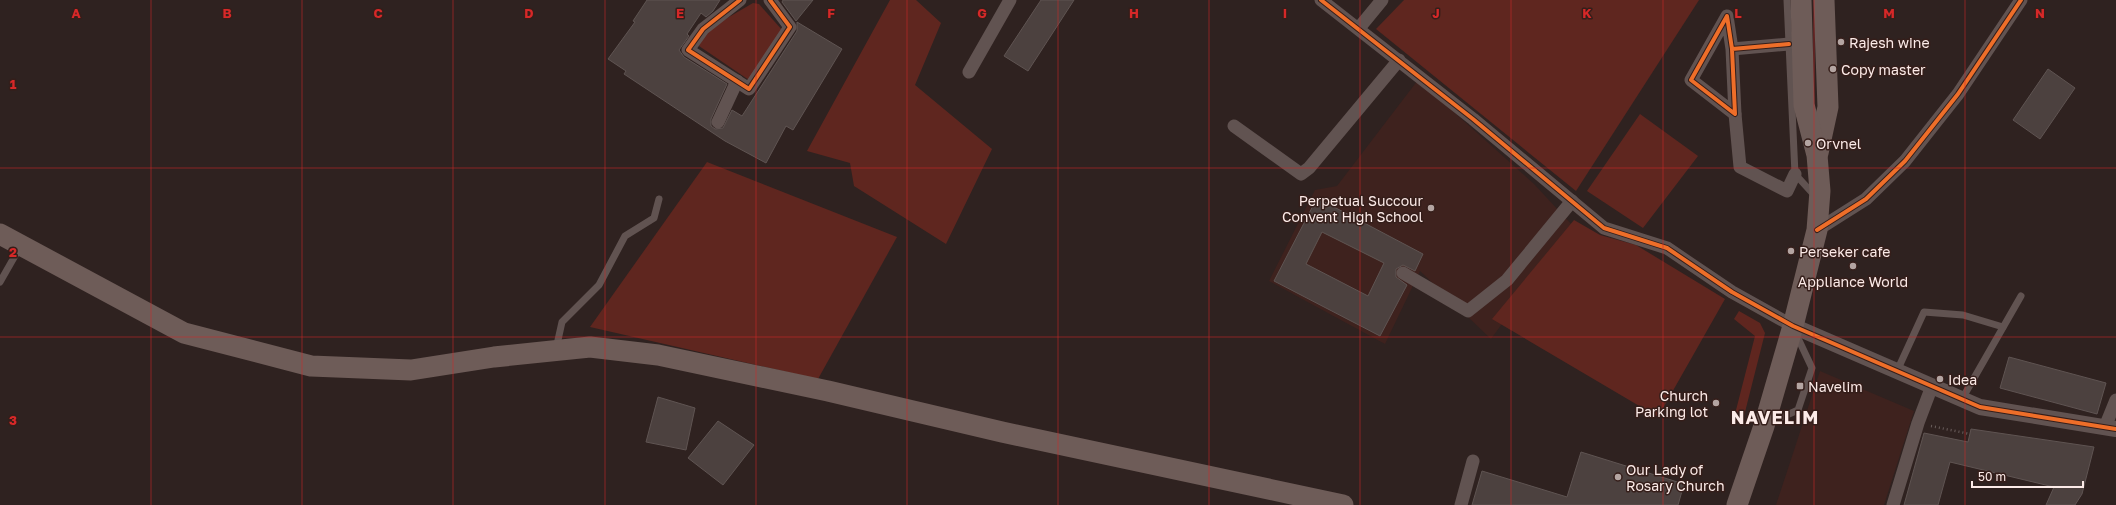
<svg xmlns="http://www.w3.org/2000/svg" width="2116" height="505" viewBox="0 0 2116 505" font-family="'Golos Text',sans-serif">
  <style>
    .built { fill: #3e221e }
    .green { fill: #5f261f }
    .building { fill: #4c413f; stroke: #5f5452; fill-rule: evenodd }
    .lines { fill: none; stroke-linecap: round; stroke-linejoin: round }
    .path { stroke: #6a5e5c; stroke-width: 2.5; stroke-dasharray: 1 3; stroke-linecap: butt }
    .service { stroke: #615351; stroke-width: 7 }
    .minor { stroke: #615351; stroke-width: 13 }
    .tertiary { stroke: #615351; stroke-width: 16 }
    .primary { stroke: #6e5c58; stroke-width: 21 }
    .cycleway-casing { stroke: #351e1a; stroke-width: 6 }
    .cycleway { stroke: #ee6e29; stroke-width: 4 }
    .grid { fill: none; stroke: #d62828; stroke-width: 1; stroke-opacity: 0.55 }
    .poi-dot { fill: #b4a5a2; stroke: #351e1a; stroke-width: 1.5 }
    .labels { text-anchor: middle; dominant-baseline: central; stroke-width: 3; stroke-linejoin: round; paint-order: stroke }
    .poi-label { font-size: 14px; fill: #fcebe8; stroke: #351e1a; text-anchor: start }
    .district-label { font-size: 18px; font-weight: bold; letter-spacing: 1px; fill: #fcebe8; stroke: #351e1a }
    .grid-label { font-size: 13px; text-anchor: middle; font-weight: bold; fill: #d62828; stroke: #351e1a; stroke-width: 3; stroke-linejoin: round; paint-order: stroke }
  </style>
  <rect width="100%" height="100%" fill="#2f2220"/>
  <!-- built -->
  <g class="built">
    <path d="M1418,80L1534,184L1573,226L1491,339L1420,271L1385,344L1269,281L1315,190L1337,186Z"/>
    <path d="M1820,371L1914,411L1884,505H1776Z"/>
  </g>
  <!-- green -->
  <g class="green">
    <path d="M890,0H916L941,23L915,85L992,149L946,244L854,186L850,163L807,151Z"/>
    <path d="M1404,0H1699L1576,191L1376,29Z"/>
    <path d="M753,3L759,4L783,31L749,80L699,46L705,31Z"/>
    <path d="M1640,114L1698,156L1643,228L1587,191Z"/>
    <path d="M707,162L897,237L818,379L590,327Z"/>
    <path d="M1574,220L1600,235L1636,245L1725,299L1658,417L1492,319Z"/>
    <path d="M1739,311L1760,323L1765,333L1744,416L1735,414L1755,336L1734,319Z"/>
  </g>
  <!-- building -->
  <g class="building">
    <path d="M647,0H720L713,11L706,17L701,13L687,34L689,36L679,50L684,57L727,84L711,119V126L715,129L723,128L732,110L742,116L797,31V22L842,49L793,130L786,126L766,163L725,141L624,74L626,71L608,59L635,22L633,21Z"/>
    <path d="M783,0H813L796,21L782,2Z"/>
    <path d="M1041,0H1074L1028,71L1004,56Z"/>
    <path d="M2048,69L2075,88L2040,139L2013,120Z"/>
    <path d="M1317,198L1423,254L1415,271L1403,265L1396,269V277L1407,285L1380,336L1274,281ZM1322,232L1384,263L1368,296L1306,264Z"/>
    <path d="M2009,357L2106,383L2097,414L2000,388Z"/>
    <path d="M658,397L695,408L686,450L646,442Z"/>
    <path d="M718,421L754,445L723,485L688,458Z"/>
    <path d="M1971,429L2094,447L2082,494L2075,505H2046L2054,487L1950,462L1938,505H1904L1924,433L1968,442Z"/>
    <path d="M1581,452L1684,484L1678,505H1472L1482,471L1567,497Z"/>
  </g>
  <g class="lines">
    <!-- path -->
    <path class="path" d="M1931,426L1970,434"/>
    <!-- service -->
    <g class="service">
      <path d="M1787,0L1795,174L1815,196"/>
      <path d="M0,282L20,247"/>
      <path d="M556,349L562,322L599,285L625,236L654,218L659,199"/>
      <path d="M1897,371L1924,312L1963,315L2003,327"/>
      <path d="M1962,399L2021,296"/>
      <path d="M1769,423L1798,410L1812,368L1796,334"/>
    </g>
    <!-- minor -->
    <g class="minor">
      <path d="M740,0L703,29L688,50L749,89L790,27L770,0"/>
      <path d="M1321,0L1473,119L1604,228L1667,248L1732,292L1793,326"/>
      <path d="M1359,28L1382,0"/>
      <path d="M1732,49L1727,16L1691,80L1735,114L1732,49L1789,44"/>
      <path d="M969,72L1010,0"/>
      <path d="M1735,114L1740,167L1787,191L1795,174"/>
      <path d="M718,122L737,81"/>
      <path d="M1234,126L1301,174L1309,168L1399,60"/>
      <path d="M1817,230L1866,199L1905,161L1958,94L2021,0"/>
      <path d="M1403,273L1468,311L1507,280L1572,201"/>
      <path d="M2105,427L2116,400"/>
      <path d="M1461,505L1473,461"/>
      <path d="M1893,505L1918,423L1932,386"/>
    </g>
    <!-- tertiary -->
    <path class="tertiary" d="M1793,326L1980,407L2116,429"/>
    <!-- primary -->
    <g class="primary">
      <path d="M1818,153L1828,107L1824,0"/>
      <path d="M0,234L184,333L311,366L411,370L494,357L590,347L658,355L828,391L1002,432L1343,505"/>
      <path d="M1737,505L1764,426L1793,326L1817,230L1820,191L1817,155L1804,105L1801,0"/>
    </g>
    <!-- cycleway casing -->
    <g class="cycleway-casing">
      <g id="cycleway">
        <path d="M740,0L703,29L688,50L749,89L790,27L770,0"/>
        <path d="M1321,0L1473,119L1604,228L1667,248L1732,292L1793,326L1980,407L2116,429"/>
        <path d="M1732,49L1727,16L1691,80L1735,114L1732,49L1789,44"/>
        <path d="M1817,230L1866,199L1905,161L1958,94L2021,0"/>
      </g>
    </g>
    <!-- cycleway -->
    <use href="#cycleway" class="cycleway"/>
  </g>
  <!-- grid -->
  <path class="grid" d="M151,0V505M302,0V505M453,0V505M605,0V505M756,0V505M907,0V505M1058,0V505M1209,0V505M1360,0V505M1511,0V505M1663,0V505M1814,0V505M1965,0V505M0,168H2116M0,337H2116"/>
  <!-- markers -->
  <g class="poi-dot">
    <circle cx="1841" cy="42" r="4"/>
    <circle cx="1833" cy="69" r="4"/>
    <circle cx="1808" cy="143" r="4"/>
    <circle cx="1431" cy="208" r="4"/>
    <circle cx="1791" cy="251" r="4"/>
    <circle cx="1853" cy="266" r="4"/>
    <circle cx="1940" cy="379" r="4"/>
    <rect x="1796" y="382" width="8" height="8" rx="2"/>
    <circle cx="1716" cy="403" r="4"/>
    <circle cx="1618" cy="477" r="4"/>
  </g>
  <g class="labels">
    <!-- poi labels -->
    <g class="poi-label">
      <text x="1849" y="42">Rajesh wine</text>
      <text x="1841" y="69">Copy master</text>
      <text x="1816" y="143">Orvnel</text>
      <text x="1423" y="200" text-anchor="end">Perpetual Succour<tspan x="1423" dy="16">Convent High School</tspan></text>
      <text x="1799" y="251">Perseker cafe</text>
      <text x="1853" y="281" text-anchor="middle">Appliance World</text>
      <text x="1948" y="379">Idea</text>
      <text x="1808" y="386">Navelim</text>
      <text x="1708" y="395" text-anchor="end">Church<tspan x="1708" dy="16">Parking lot</tspan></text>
      <text x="1626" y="469">Our Lady of<tspan x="1626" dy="16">Rosary Church</tspan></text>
    </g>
    <!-- district labels -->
    <g class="district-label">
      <text x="1775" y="417">NAVELIM</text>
    </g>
  </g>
  <g class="grid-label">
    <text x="76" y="18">A</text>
    <text x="227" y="18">B</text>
    <text x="378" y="18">C</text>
    <text x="529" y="18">D</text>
    <text x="680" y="18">E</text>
    <text x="831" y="18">F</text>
    <text x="982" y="18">G</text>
    <text x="1134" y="18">H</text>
    <text x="1285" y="18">I</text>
    <text x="1436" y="18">J</text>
    <text x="1587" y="18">K</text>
    <text x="1738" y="18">L</text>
    <text x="1889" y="18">M</text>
    <text x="2040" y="18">N</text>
    <text x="13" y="89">1</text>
    <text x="13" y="257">2</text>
    <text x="13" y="425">3</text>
  </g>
  <!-- scale -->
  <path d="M1972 481v6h111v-6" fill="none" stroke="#fcebe8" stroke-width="2"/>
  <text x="1978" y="481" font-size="12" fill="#fcebe8" stroke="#351e1a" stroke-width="3" paint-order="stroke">50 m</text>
</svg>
